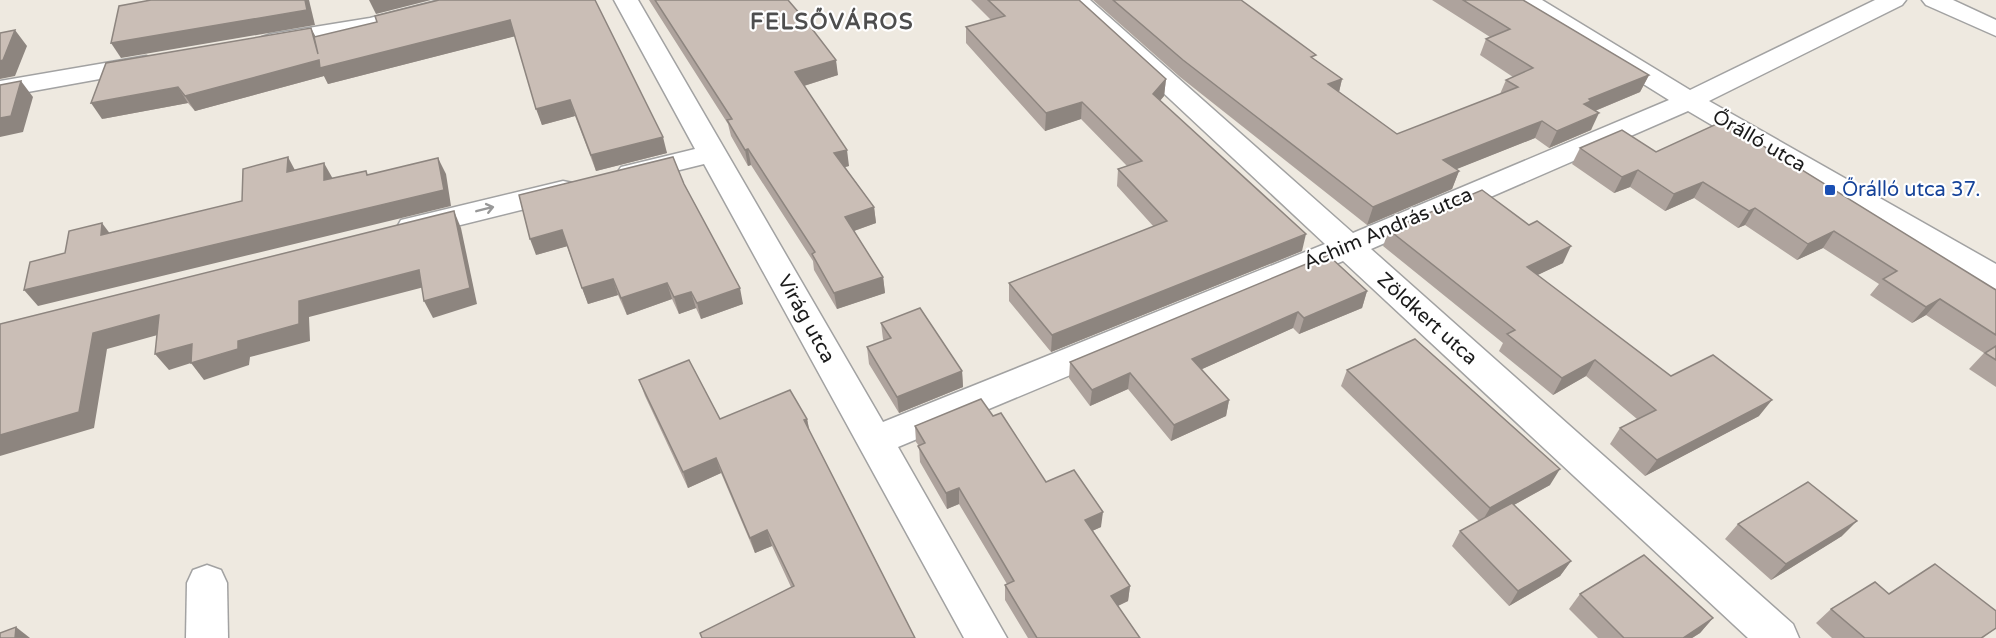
<svg xmlns="http://www.w3.org/2000/svg" width="1996" height="638" viewBox="0 0 1996 638" font-family="'Varela Round',sans-serif">
  <style>
    .lines { fill: none; stroke-linecap: round; stroke-linejoin: round }
    .minor-casing { stroke: #a2a2a2; stroke-width: 3 }
    .minor { fill: #fff; fill-rule: evenodd }
    .wall { fill: #aea39d }
    .shaded-wall { fill: #8d857f }
    .building { fill: #cabeb6; stroke: #8d857f; stroke-width: 1.5 }
    .oneway { stroke: #989898 }
    .transit-dot { fill: #1a4fb4; stroke: #fff; stroke-width: 2 }
    .labels { text-anchor: middle; dominant-baseline: central; stroke-width: 4.5; stroke-linejoin: round; paint-order: stroke }
    .street-label { font-size: 20px; fill: #1b1b1b; stroke: #fff }
    .transit-label { font-size: 20px; fill: #164399; stroke: #fff; text-anchor: start }
    .far-district-label { font-size: 22px; font-weight: bold; letter-spacing: 1.5px; fill: #4e4e4e; stroke: #fff }
  </style>
  <rect width="100%" height="100%" fill="#eee9e0"/>
  <g class="lines">
    <!-- minor casing -->
    <g class="minor-casing">
      <g id="minor">
        <path d="M440,0H481L477,5L370,32L271,50L262,47L258,42L262,37L271,34L370,18Z"/>
        <path d="M614,0H638L883,422L1325,244L1064,0H1090L1353,233L1669,100L1517,5L1513,0H1542L1690,90L1875,0H1906L1902,5L1709,101L1996,264V289L1985,286L1688,111L1371,249L1793,624L1799,638H1748L1343,261L898,447L1007,638H964L704,164L631,182L621,179L617,173L621,167L695,149Z"/>
        <path d="M1922,0H1953L1996,20V36L1926,5Z"/>
        <path d="M146,56L155,59L159,64L155,69L0,97V81Z"/>
        <path d="M563,181L573,183L578,190L573,197L412,237L401,234L397,227L401,220Z"/>
        <path d="M207,565L221,570L227,583L228,638H186L187,583L193,570Z"/>
      </g>
    </g>
    <!-- minor -->
    <use href="#minor" class="minor"/>
  </g>
  <!-- wall -->
  <g class="wall">
    <path d="M595,0L667,153L596,171L575,116L542,125L515,36L328,84L324,76L195,111L188,103L102,119L316,37Z"/>
    <path d="M649,0H788L838,75L804,86L849,166L845,167L874,207L876,223L854,231L883,277L885,293L837,309L814,270L813,261L751,165L748,166L731,136L728,124Z"/>
    <path d="M971,0H1079L1166,79L1164,96L1160,101L1302,251L1051,352L1009,301V283L1154,227L1117,186L1118,169L1127,166L1081,119L1045,131L966,43V27L991,20Z"/>
    <path d="M1093,0H1241L1315,60L1342,79L1339,92L1397,134L1500,94L1506,80L1513,77L1480,55L1486,39L1490,37L1432,0H1523L1649,75L1640,92L1595,111L1591,130L1549,148L1535,138L1456,169L1459,171L1452,189L1367,225L1180,77Z"/>
    <path d="M1580,148L1656,152L1996,290V387L1969,369L1984,353L1926,315L1912,323L1870,295L1879,284L1823,248L1797,260L1745,225L1738,228L1694,198L1665,211L1630,187L1614,193L1572,164Z"/>
    <path d="M684,184L743,304L701,319L696,308L679,314L672,299L627,315L618,295L588,304L567,246L536,255Z"/>
    <path d="M1389,230L1563,263L1537,275L1671,376L1759,416L1645,476L1610,444L1620,428L1637,419L1586,376L1553,395L1499,351L1503,343L1383,246Z"/>
    <path d="M1367,291L1362,308L1299,334L1293,328L1202,369L1229,400L1226,416L1171,441L1128,389L1090,406L1069,378L1070,362Z"/>
    <path d="M881,323L962,371L963,387L899,413L869,364L867,347L884,341L883,339Z"/>
    <path d="M1347,370L1550,485L1514,505L1571,561L1560,576L1509,606L1452,546L1460,531L1479,521L1341,386Z"/>
    <path d="M639,380L720,419H807L810,432L915,638L791,587L772,546L755,553L721,473L688,488L645,396Z"/>
    <path d="M993,416L1046,482L1101,527L1092,531L1130,586L1128,601L1118,606L1140,638H1028L1005,600V585L1007,584L959,504L947,509L920,462L919,446L916,442L915,426Z"/>
    <path d="M1738,524L1842,536L1771,580L1725,539Z"/>
    <path d="M1580,594L1713,618L1700,633L1692,638H1598L1569,609Z"/>
    <path d="M1889,594L1996,611V628L1983,638H1832L1816,623L1831,609Z"/>
  </g>
  <!-- shaded-wall -->
  <g class="shaded-wall">
    <path d="M305,0H309L315,25L121,58L111,43Z"/>
    <path d="M369,0H431L376,14Z"/>
    <path d="M510,20L516,36L328,84L324,76L195,111L185,96L318,54L311,28L319,43Z"/>
    <path d="M15,30L27,46L15,76L0,79V61Z"/>
    <path d="M836,60L838,75L797,88L795,72Z"/>
    <path d="M1649,75L1640,92L1585,115L1584,104L1589,99Z"/>
    <path d="M1166,79L1164,96L1151,111L1153,94Z"/>
    <path d="M1342,79L1338,96L1328,84Z"/>
    <path d="M21,81L33,97L23,132L0,137V118Z"/>
    <path d="M178,87L188,103L102,119L91,103Z"/>
    <path d="M570,100L575,116L542,125L536,109Z"/>
    <path d="M1082,102L1081,119L1045,131L1046,113Z"/>
    <path d="M1599,113L1591,130L1549,148L1557,131Z"/>
    <path d="M1542,121L1535,138L1437,177L1443,160Z"/>
    <path d="M663,137L667,153L596,171L591,155Z"/>
    <path d="M748,149L751,165L748,166L745,150Z"/>
    <path d="M847,150L849,166L837,169L834,153Z"/>
    <path d="M288,157L297,174L287,172Z"/>
    <path d="M438,158L446,174L451,206L38,306L24,290Z"/>
    <path d="M324,163L333,179L324,180Z"/>
    <path d="M1638,170L1630,187L1614,193L1622,177Z"/>
    <path d="M1459,171L1452,189L1367,225L1373,207Z"/>
    <path d="M1703,182L1694,198L1665,211L1674,194Z"/>
    <path d="M874,207L876,223L848,233L845,217Z"/>
    <path d="M1755,208L1745,225L1738,228L1749,211Z"/>
    <path d="M454,211L461,228L477,304L433,318L424,301Z"/>
    <path d="M102,223L114,239L101,235Z"/>
    <path d="M562,230L568,246L536,255L530,239Z"/>
    <path d="M1834,231L1823,248L1797,260L1808,244Z"/>
    <path d="M1306,234L1302,251L1051,352L1052,335Z"/>
    <path d="M1571,246L1563,263L1519,284L1527,267Z"/>
    <path d="M419,270L428,286L309,317L310,341L250,357L249,365L204,380L191,363L169,370L155,354L192,344L238,341L299,301Z"/>
    <path d="M883,277L885,293L837,309L834,293Z"/>
    <path d="M613,279L618,295L588,304L582,288Z"/>
    <path d="M667,283L672,299L627,315L621,298Z"/>
    <path d="M740,288L743,304L701,319L697,303Z"/>
    <path d="M1367,291L1362,308L1299,334L1304,318Z"/>
    <path d="M691,292L696,308L679,314L674,297Z"/>
    <path d="M1940,299L1926,315L1912,323L1926,307Z"/>
    <path d="M1298,312L1293,328L1189,375L1192,359Z"/>
    <path d="M159,315L172,331L107,349L94,428L0,456V435L93,333Z"/>
    <path d="M1595,360L1586,376L1553,395L1562,378Z"/>
    <path d="M962,371L963,387L899,413L897,397Z"/>
    <path d="M1130,373L1128,389L1090,406L1092,390Z"/>
    <path d="M1229,400L1226,416L1171,441L1174,425Z"/>
    <path d="M1772,400L1759,416L1645,476L1657,460Z"/>
    <path d="M807,419L810,435L804,420Z"/>
    <path d="M716,458L721,473L688,488L683,472Z"/>
    <path d="M1560,469L1550,485L1481,523L1490,508Z"/>
    <path d="M959,488V504L947,509L946,493Z"/>
    <path d="M1103,512L1101,527L1083,535L1085,520Z"/>
    <path d="M1857,521L1842,536L1771,580L1786,564Z"/>
    <path d="M767,530L772,546L755,553L750,538Z"/>
    <path d="M1571,561L1560,576L1509,606L1518,591Z"/>
    <path d="M1130,586L1128,601L1109,610L1111,596Z"/>
    <path d="M1713,618L1700,633L1692,638H1683Z"/>
    <path d="M16,627L30,638H15Z"/>
  </g>
  <!-- building -->
  <g class="building">
    <path d="M151,0H305L307,10L111,43L119,6Z"/>
    <path d="M439,0H595L663,137L591,155L570,100L536,109L510,20L320,68L319,60L185,96L178,87L91,103L106,63L311,28L318,54L314,37L377,22L375,16Z"/>
    <path d="M655,0H788L806,21L836,60L795,72L847,150L834,153L874,207L845,217L883,277L834,293L812,254L815,252L748,149L745,150L727,120L732,119Z"/>
    <path d="M988,0H1079L1166,79L1153,94L1306,234L1052,335L1009,283L1167,221L1118,169L1142,161L1082,102L1046,113L966,27L1005,16Z"/>
    <path d="M1113,0H1241L1316,55L1311,57L1342,79L1328,84L1397,134L1518,87L1506,80L1533,68L1486,39L1510,29L1463,0H1523L1649,75L1589,99L1591,101L1584,104L1599,113L1557,131L1542,121L1443,160L1459,171L1373,207L1183,60Z"/>
    <path d="M15,30L3,60L0,61V33Z"/>
    <path d="M21,81L11,116L0,118V85Z"/>
    <path d="M1723,121L1996,290V335L1940,299L1926,307L1883,279L1897,271L1834,231L1808,244L1755,208L1749,211L1703,182L1674,194L1638,170L1622,177L1580,148L1622,130L1656,152Z"/>
    <path d="M288,157L287,172L324,163V180L366,171L367,175L438,158L444,190L24,290L30,262L65,253L69,231L102,223L101,235L242,201L243,169Z"/>
    <path d="M673,157L684,184L740,288L697,303L691,292L674,297L667,283L621,298L613,279L582,288L562,230L530,239L519,195Z"/>
    <path d="M1482,190L1529,225L1537,221L1571,246L1527,267L1671,376L1713,355L1772,400L1657,460L1620,428L1656,410L1595,360L1562,378L1507,334L1515,330L1389,230Z"/>
    <path d="M454,211L470,288L424,301L419,270L299,301V324L238,341V349L191,363L192,344L155,354L159,315L93,333L79,412L0,435V324Z"/>
    <path d="M1328,255L1367,291L1304,318L1298,312L1192,359L1229,400L1174,425L1130,373L1092,390L1070,362Z"/>
    <path d="M920,308L962,371L897,397L867,347L891,338L881,323Z"/>
    <path d="M1415,339L1560,469L1490,508L1347,370Z"/>
    <path d="M1996,346V360L1985,353Z"/>
    <path d="M689,360L720,419L790,390L807,419L804,420L915,638H702L700,633L794,586L767,530L750,538L716,458L683,472L639,380Z"/>
    <path d="M981,399L993,416L1001,413L1046,482L1074,470L1103,512L1085,520L1130,586L1111,596L1140,638H1037L1005,585L1014,581L959,488L946,493L918,446L925,443L915,426Z"/>
    <path d="M1808,482L1857,521L1786,564L1738,524Z"/>
    <path d="M1512,503L1571,561L1518,591L1460,531Z"/>
    <path d="M1644,555L1713,618L1683,638H1624L1580,594Z"/>
    <path d="M1935,564L1996,611V628L1981,638H1865L1831,609L1875,582L1889,594Z"/>
    <path d="M16,627L15,638H0V633Z"/>
  </g>
  <!-- one-way arrows -->
  <defs><path id="oneway-shaft" d="M-6 0H5M1.5-3L5.5 0L1.5 3" fill="none" stroke-width="1.6" stroke-linecap="round" stroke-linejoin="round" transform="scale(1.5)"/></defs>
  <use class="oneway" href="#oneway-shaft" transform="translate(485 209) rotate(-14)"/>
  <!-- markers -->
  <rect class="transit-dot" x="1824" y="184" width="12" height="12" rx="3"/>
  <g class="labels">
    <!-- street labels -->
    <g class="street-label">
      <text transform="translate(1759 141) rotate(30)">Őrálló utca</text>
      <text transform="translate(1388 229) rotate(-23)">Áchim András utca</text>
      <text transform="translate(806 319) rotate(61)">Virág utca</text>
      <text transform="translate(1427 319) rotate(42)">Zöldkert utca</text>
    </g>
    <!-- transit labels -->
    <g class="transit-label">
      <text x="1842" y="190">Őrálló utca 37.</text>
    </g>
    <!-- far-district labels -->
    <g class="far-district-label">
      <text x="832" y="22">FELSŐVÁROS</text>
    </g>
  </g>
</svg>
